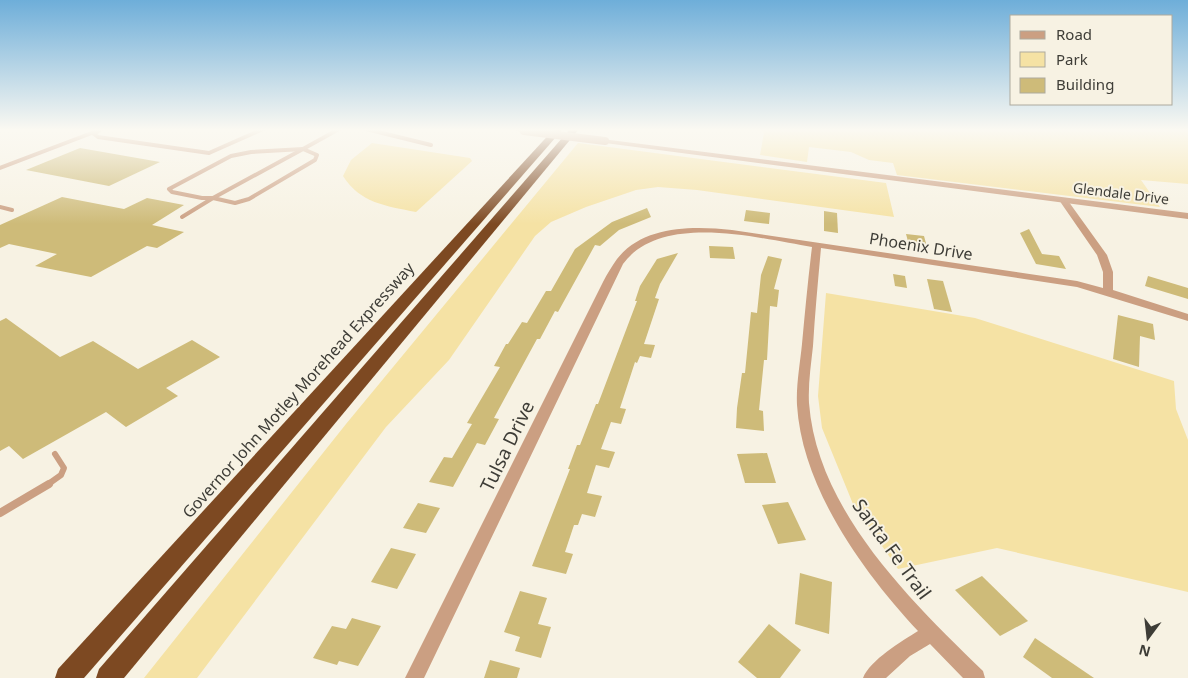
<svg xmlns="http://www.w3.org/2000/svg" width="1188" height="678" viewBox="0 0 1188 678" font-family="'Noto Sans',sans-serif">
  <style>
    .green { fill: #f5e2a4 }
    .building { fill: #cebb79 }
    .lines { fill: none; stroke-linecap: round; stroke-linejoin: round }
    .service-far2 { stroke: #cb9f82; stroke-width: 4 }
    .service-far1 { stroke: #cb9f82; stroke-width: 6 }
    .service { stroke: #cb9f82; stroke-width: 8 }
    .minor { fill: #cb9f82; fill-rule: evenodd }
    .tertiary { fill: #cb9f82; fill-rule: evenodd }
    .motorway { fill: #7d4922; fill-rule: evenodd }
    .tertiary-bridge { stroke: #cb9f82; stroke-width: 8 }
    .labels { text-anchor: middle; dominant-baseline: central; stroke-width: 4; stroke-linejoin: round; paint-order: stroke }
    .far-street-label { font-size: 14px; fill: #3e3d37; stroke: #f7f2e3 }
    .street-label { font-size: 16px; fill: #3e3d37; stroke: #f7f2e3 }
    .near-street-label { font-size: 19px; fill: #3e3d37; stroke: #f7f2e3 }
  </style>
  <rect width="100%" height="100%" fill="#f7f2e3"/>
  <!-- green -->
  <g class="green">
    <path d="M761,129H1188V184L1141,180L1160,207L897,175L893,163L869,160L851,152L809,147L807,162L760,155L764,133Z"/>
    <path d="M372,143L470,158L472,161L416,212C386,206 360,203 343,176L351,160Z"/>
    <path d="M578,143L886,183L894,217L697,190L658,187L636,190L586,207L551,222L535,236L449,360L386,427L197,678H144L346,424Z"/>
    <path d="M826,293L975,318L1174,381L1176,409L1188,440V592L997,548L898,569L853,504L822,428L818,396Z"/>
  </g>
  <!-- building -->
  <g class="building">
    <path d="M80,148L160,162L109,186L26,170Z"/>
    <path d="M62,197L124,209L147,198L184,205L152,225L184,232L157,248L147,246L91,277L35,266L57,254L9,244L0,248V225Z"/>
    <path d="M647,208L651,217L619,230L600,246L595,245L558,312L555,311L540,339H537L494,418L499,419L485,445L477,443L453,487L429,482L444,457L452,458L472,424L467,423L500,367L494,366L506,344H508L522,322L527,323L546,291H551L575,249L612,222Z"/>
    <path d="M746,210L770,213L769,224L744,221Z"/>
    <path d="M824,211L837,213L838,233L824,231Z"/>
    <path d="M1029,229L1042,254L1059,256L1066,269L1036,264L1020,233Z"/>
    <path d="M906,234L924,236L927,247L909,245Z"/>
    <path d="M709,246L733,247L735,259L710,258Z"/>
    <path d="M678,253L660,284L655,298L659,299L644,344L655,345L651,358L640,356L637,363L635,362L620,408L626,409L621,424L611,422L601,449L615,452L609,468L596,465L587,493L602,496L595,517L582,514L578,525H574L565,552L573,554L566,574L532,566L570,469H568L577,445H580L596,404H598L637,301H635L640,286L657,259Z"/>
    <path d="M768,256L782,259L774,289L779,290L777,307L770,306L767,360H764L759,410L763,411L764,431L736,428L737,408L742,373H745L751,312L757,313L761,275Z"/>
    <path d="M893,274L905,276L907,288L895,286Z"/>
    <path d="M1148,276L1188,288V299L1145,286Z"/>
    <path d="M927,279L943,281L952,312L934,309Z"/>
    <path d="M1118,315L1153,324L1155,340L1140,336L1139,367L1113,359Z"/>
    <path d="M6,318L60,357L93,341L138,369L192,340L220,357L166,388L178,396L126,427L106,412L23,459L9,446L0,451V321Z"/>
    <path d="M767,453L776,483H745L737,454Z"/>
    <path d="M788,502L806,540L778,544L762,505Z"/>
    <path d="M418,503L440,508L426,533L403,528Z"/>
    <path d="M391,548L416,554L397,589L371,582Z"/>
    <path d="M800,573L832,582L829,634L795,624Z"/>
    <path d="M982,576L1028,621L1000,636L955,590Z"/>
    <path d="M520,591L547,598L538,624L551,627L541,658L515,651L520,637L504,632Z"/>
    <path d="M352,618L381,626L358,666L339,661L337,665L313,658L332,626L346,629Z"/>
    <path d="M769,624L801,650L780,678H757L738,662Z"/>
    <path d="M1035,638L1094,678H1052L1023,657Z"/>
    <path d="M490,660L520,668L517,678H484Z"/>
  </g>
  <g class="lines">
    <!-- service-far2 -->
    <g class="service-far2">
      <path d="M101,129L94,134L98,137L209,153L263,129"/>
      <path d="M366,129L431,145"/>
      <path d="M303,149L339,129"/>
      <path d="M0,168L97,131"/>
      <path d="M213,198L235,203L249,199L315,160L317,155L303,149"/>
      <path d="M213,198H202L172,192L169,189L231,156L251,152L303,149"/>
      <path d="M213,198L303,149"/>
      <path d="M0,207L12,210"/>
      <path d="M182,217L213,198"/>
    </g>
    <!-- service-far1 -->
    <path class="service-far1" d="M47,485L61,475L64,468L55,454"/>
    <!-- service -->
    <path class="service" d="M0,513L49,484"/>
    <!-- minor -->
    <path class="minor" d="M1060,198H1066L1107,255L1113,272V290L1188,314V321L1077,287L821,248C818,281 815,313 813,346C811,365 808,384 809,403C817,510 910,600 983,671L985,678H963L930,644L910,656L886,678H863C870,660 902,641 918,631C863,572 802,488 797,405C796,385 800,364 802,344C805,312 808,279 812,247C758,238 661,212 623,264L424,678H405L603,282C607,274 612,266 617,259C644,225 693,226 732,230L1077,281L1103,288V272L1097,255L1059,200Z"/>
    <!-- tertiary -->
    <g class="tertiary">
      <path d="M511,129H527L528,131L524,133Z"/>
      <path d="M602,139L1188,213V219L605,143H602Z"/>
    </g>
    <!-- motorway -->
    <g class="motorway">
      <path d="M554,129H563L84,678H55L58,669Z"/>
      <path d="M570,129H579L124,678H96L99,669Z"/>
    </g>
    <!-- tertiary-bridge -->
    <path class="tertiary-bridge" d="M524,131L605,141"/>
  </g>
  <!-- sky -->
  <linearGradient id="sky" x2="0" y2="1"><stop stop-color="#6eaed9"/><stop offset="0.58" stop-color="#fbf9f2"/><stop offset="1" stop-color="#fbf9f2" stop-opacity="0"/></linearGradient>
  <rect width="1188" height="224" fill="url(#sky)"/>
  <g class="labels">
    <!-- far-street labels -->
    <g class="far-street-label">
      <text transform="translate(1121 193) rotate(7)">Glendale Drive</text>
    </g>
    <!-- street labels -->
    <g class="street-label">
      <text transform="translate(921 246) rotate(9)">Phoenix Drive</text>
      <text transform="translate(298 390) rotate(-48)">Governor John Motley Morehead Expressway</text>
    </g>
    <!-- near-street labels -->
    <g class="near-street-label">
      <text transform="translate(507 446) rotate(-64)">Tulsa Drive</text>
      <text transform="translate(892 549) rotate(54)">Santa Fe Trail</text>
    </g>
  </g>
  <!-- legend -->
  <rect x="1010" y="15" width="162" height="90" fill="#f7f2e3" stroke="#adaa9e"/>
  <rect x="1020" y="31" width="25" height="8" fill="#cb9f82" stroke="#adaa9e"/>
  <text x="1056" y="40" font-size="15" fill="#3e3d37">Road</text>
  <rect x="1020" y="52" width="25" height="15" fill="#f5e2a4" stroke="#adaa9e"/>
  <text x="1056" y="65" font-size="15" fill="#3e3d37">Park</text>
  <rect x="1020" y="78" width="25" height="15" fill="#cebb79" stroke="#adaa9e"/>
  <text x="1056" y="90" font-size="15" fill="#3e3d37">Building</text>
  <!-- north arrow -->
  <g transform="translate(1148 638) rotate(195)" stroke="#f7f2e3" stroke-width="4" paint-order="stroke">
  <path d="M0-4L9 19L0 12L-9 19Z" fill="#3e3d37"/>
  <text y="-8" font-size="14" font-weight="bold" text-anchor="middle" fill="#3e3d37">N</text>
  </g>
</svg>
